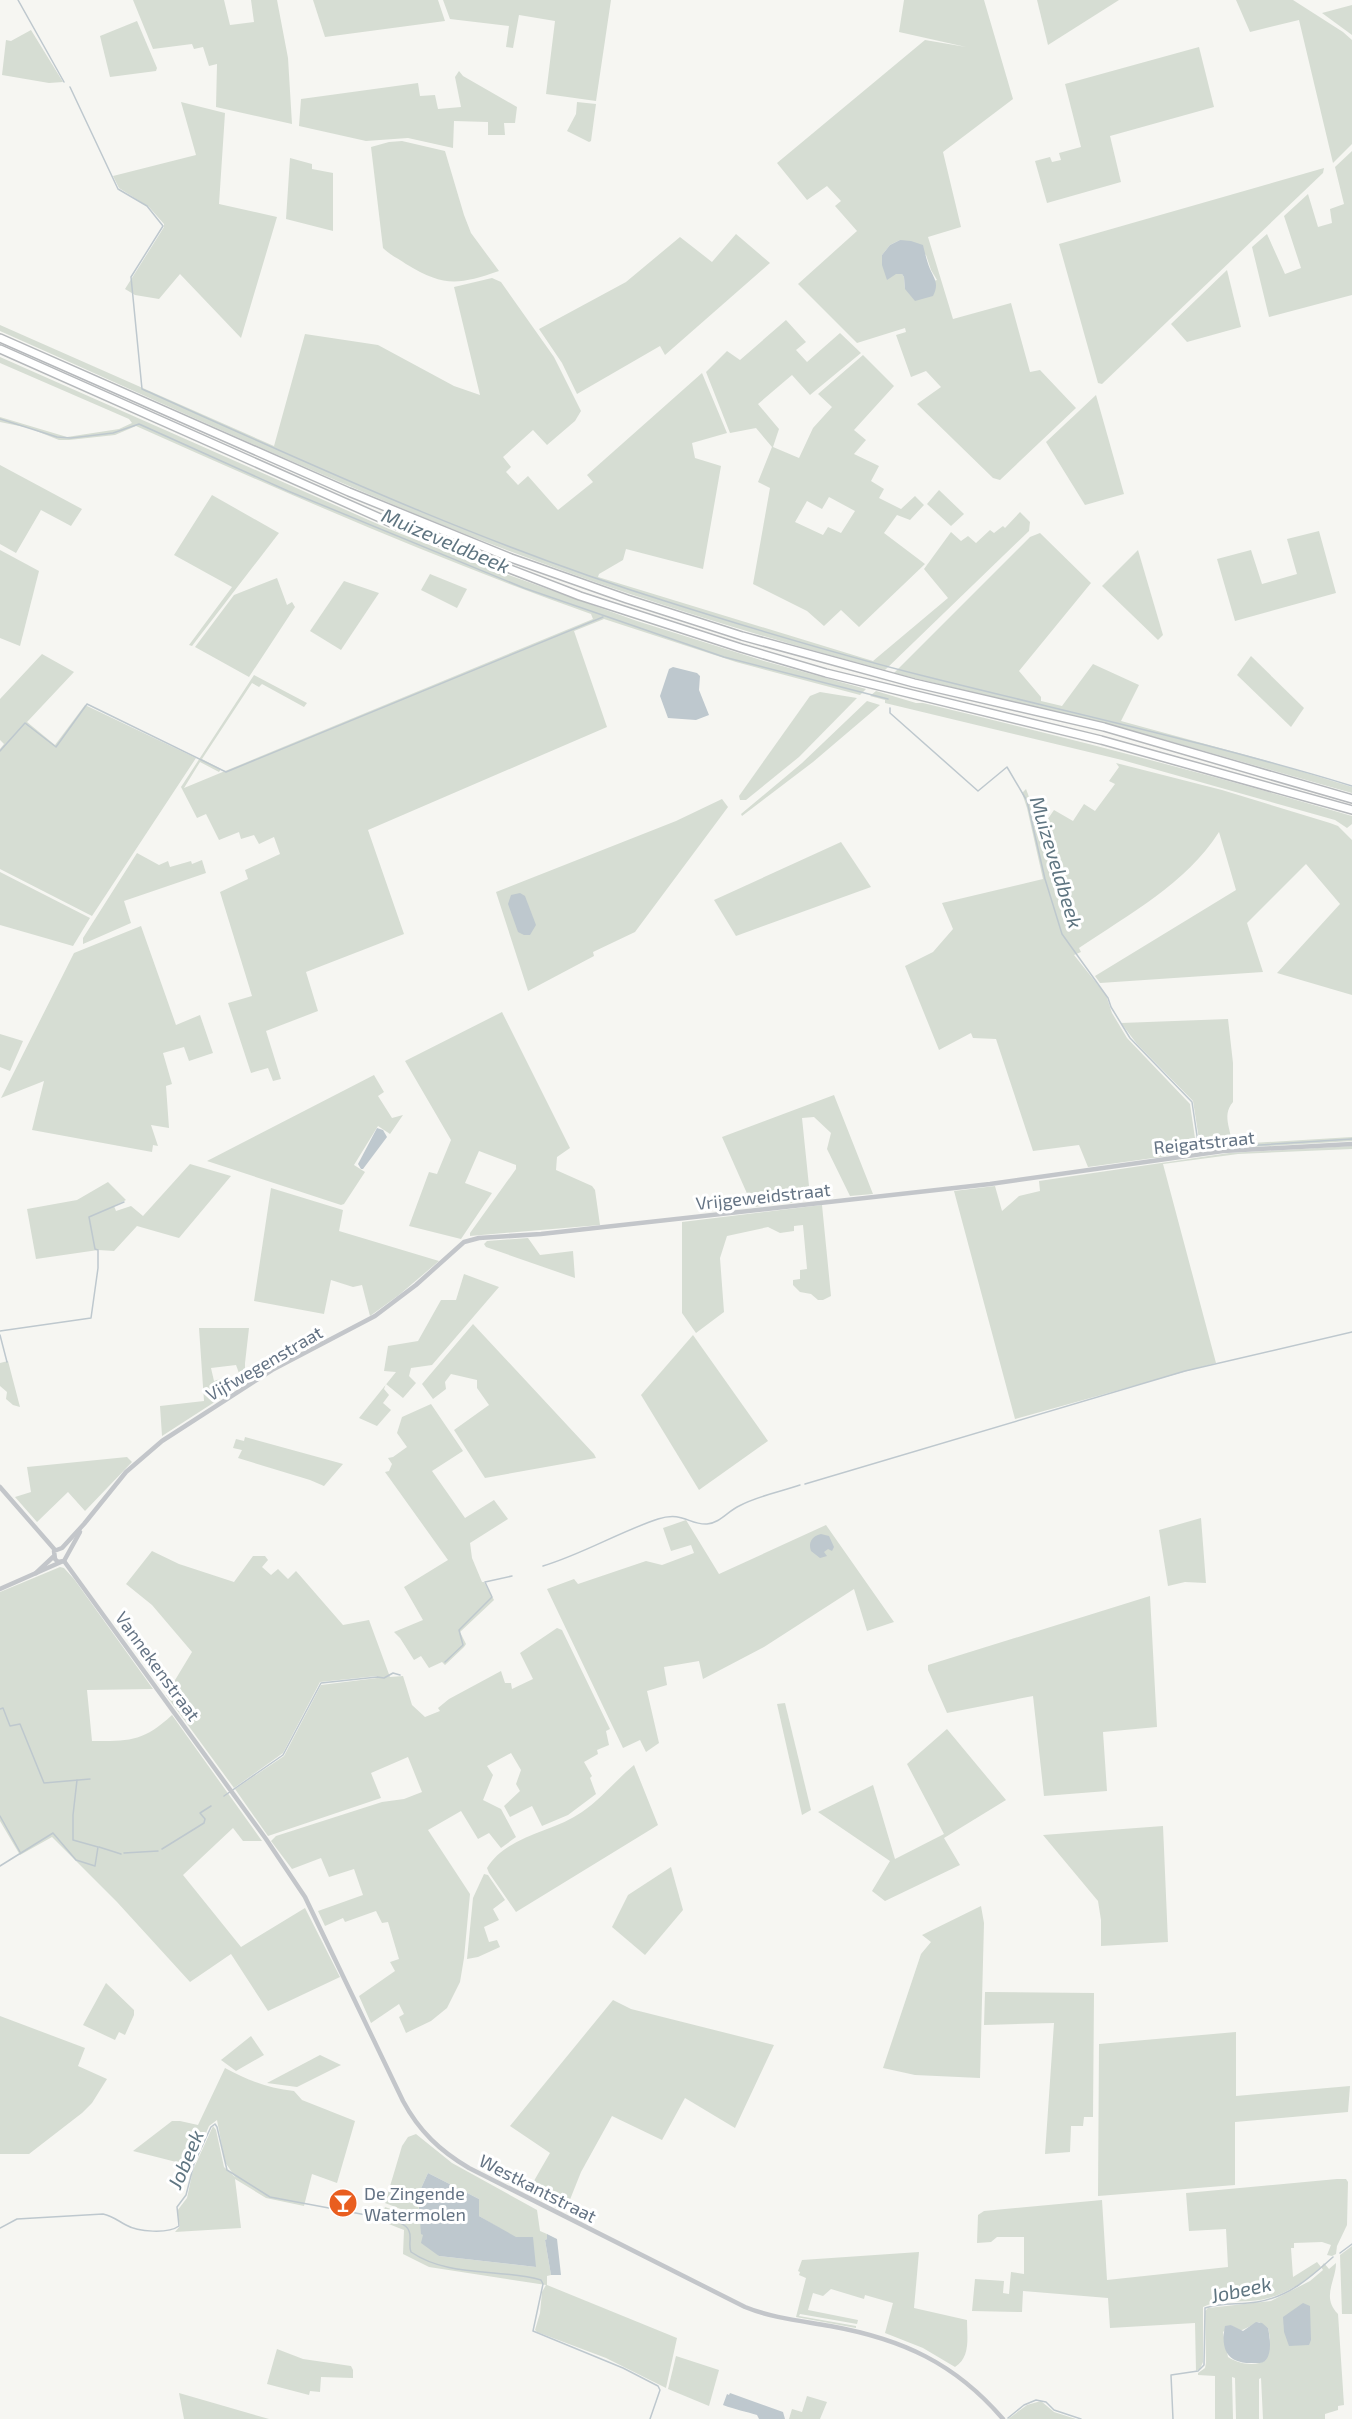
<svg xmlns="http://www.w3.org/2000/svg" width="1352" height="2419" viewBox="0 0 1352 2419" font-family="'Exo 2',sans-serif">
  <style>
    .green { fill: #d6ddd3; fill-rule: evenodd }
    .water { fill: #bec8ce }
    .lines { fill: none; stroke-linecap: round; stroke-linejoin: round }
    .stream { stroke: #bec8ce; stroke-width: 1.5 }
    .motorway-casing { stroke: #b6b9bc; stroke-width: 10 }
    .tertiary { stroke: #c3c6ca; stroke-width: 4.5 }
    .motorway { stroke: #fff; stroke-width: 7 }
    .labels { text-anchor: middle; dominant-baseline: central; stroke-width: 6; stroke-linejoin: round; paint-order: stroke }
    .street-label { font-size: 18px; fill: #647384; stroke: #fff }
    .poi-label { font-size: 18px; fill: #647384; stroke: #fff; text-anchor: start }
    .water-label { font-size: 20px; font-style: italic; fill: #5f7581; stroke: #fff }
  </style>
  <rect width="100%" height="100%" fill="#f6f6f2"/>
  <!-- green -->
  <g class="green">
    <path d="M133,0H224L230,25L254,22L251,0H277L288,58L292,124L216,107L217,64L209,66L203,47L194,49L192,44L153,49Z"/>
    <path d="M313,0H438L445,21L325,37Z"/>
    <path d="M443,0H611L596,101L546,94L555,21L519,15L513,48L506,47L509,26L450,19Z"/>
    <path d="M904,0H984L1013,99L943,152L961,227L928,237L953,319L1011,303L1030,372L1040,370L1076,408L1000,480L993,478L917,404L941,387L926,371L911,377L896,335L906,332L905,328L857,343L798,284L857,231L835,206L841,201L827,186L807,200L777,163L925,40L966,47L899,32ZM900,240L926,255L931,270L937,280L905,289L904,277L902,274H896L882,255L890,245Z"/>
    <path d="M1037,0H1119L1048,45Z"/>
    <path d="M1236,0H1293L1343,32L1352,40V144L1333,163L1299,20L1250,32Z"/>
    <path d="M1352,5V35L1322,13Z"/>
    <path d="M137,21L157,68L156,71L110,77L100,36Z"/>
    <path d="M31,30L63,82L49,83L2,75L6,40L11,41Z"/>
    <path d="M1199,47L1214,107L1110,136L1121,182L1047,203L1035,161L1050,157L1052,162L1061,160L1059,153L1081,147L1065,84Z"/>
    <path d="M459,71L463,76L517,107L515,123H504L505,135H488V122L454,121L453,148L408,138L366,141L299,126L301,99L418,83L420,96L435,95L438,109L461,107L455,77Z"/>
    <path d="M181,102L225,113L219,204L277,217L241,338L180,274L159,299L135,295L125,289L164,227V224L149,207L119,188L113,176L196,155Z"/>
    <path d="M577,102L596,104L591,141L589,142L567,131L576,114Z"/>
    <path d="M402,141L445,151L464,215L471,233L499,271C458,285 444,287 406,264C399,259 390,255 383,248L371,147L389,142Z"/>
    <path d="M1352,151V295L1269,317L1252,247L1267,234L1285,274L1301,268L1284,216L1308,194L1318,227L1332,223L1330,209L1344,204L1335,167Z"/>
    <path d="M290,158L312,164V169L333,173V231L286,219Z"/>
    <path d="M1324,168L1323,173L1102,384L1098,383L1059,244Z"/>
    <path d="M736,234L770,263L665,355L660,346L577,394L562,363L539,329L626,282L680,237L712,262Z"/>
    <path d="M1227,270L1241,327L1187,342L1171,324Z"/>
    <path d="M492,278L501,282L554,357L581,411L575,421L547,445L533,430L503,457L511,467L506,472L518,485L528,476L558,510L593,482L587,475L702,373L727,433L692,443L695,458L721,466L703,569L626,549L623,560L599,574L598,577L873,661L948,598L924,569L951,532L961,541L968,536L976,543L990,530L994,533L1003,526L1005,528L1020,512L1030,522L1029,531L885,670C730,629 577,580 428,519C284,460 142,394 0,331V325L274,446L305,334L378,345L454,386L480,395L454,287Z"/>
    <path d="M786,320L806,342L796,350L807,362L840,333L861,353L810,395L792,375L758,404L779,429L773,447L799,458L813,428L832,407L818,394L863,355L894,386L854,430L866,440L854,454L879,466L871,481L884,489L879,498L901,509L915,496L924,505L910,520L897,515L884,533L925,564L859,627L841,610L824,626L807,611L753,584L770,488L758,482L772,447L756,428L730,433L706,372L727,351L740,360ZM829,497L855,511L841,533L828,527L823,535L795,522L807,501L822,509Z"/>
    <path d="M0,357L389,529L472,562L637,621L764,661L866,689L860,695L736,662L604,619L574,631L607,727L368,830L404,934L306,972L318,1011L266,1031L281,1079L273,1081L268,1068L251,1073L228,1003L252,996L220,892L248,879L245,870L280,854L274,837L259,844L254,835L241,839L239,832L219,840L206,814L197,818L181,787L254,675L307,703L304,707L262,684L259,687L252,683L202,759L221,769L219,772L200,762L184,788L593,619L591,614C436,559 286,493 136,426L115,435L69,440H59L29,428L0,422V417L67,437L119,429L132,423L129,419L0,363Z"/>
    <path d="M1096,395L1124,494L1085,505L1046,442Z"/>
    <path d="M0,465L82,509L71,526L41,510L16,553L0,544Z"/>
    <path d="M939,490L964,514L951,526L927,504Z"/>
    <path d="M212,495L279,533L192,646L189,645L232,587L174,555Z"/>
    <path d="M1319,531L1336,593L1235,621L1217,559L1251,550L1262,584L1297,574L1287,539Z"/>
    <path d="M1040,533L1091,583L1019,671L1041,697V701L1062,706L1093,664L1139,685L1121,721L1264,760L1352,787V793L1155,737L894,673L1030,537Z"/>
    <path d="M0,550L39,571L20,646L0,638Z"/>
    <path d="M1138,550L1163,635L1158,640L1102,586Z"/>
    <path d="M430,574L467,589L457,608L421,590Z"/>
    <path d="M277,578L287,605L292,602L295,607L249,677L195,647L234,595Z"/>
    <path d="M344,581L379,593L341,650L310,631Z"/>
    <path d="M42,654L74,672L27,722L55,745L85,705L196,758L92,916L0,869V749L4,744L0,740V699Z"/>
    <path d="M1251,656L1304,708L1291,727L1237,675Z"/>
    <path d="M876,691L916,703H923C1067,738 1210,774 1352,816V824L1347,828L1335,820L1122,760L885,703V700L870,696Z"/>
    <path d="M820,692L857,698L799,757L746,800H740L739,796L810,696Z"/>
    <path d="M867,701L880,705L813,762L742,816L741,814L802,763Z"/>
    <path d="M1116,763L1222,790L1330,823L1338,826L1352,840V995L1277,973L1340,904L1306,864L1247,923L1263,972L1100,983L1095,976L1236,890L1219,832C1186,884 1129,914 1079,948L1081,952L1074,955L1106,995L1112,1013L1127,1038L1190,1104L1197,1152L1088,1167L1079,1145L1033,1151L996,1039L973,1038L971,1033L939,1050L905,966L933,952L953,929L942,903L1043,879L1027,808L1022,793L1026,789L1041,829L1054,810L1073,821L1084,804L1095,811L1115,784L1109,781L1119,767Z"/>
    <path d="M722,799L728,807L635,932L593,952L594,956L528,991L496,892L676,821Z"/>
    <path d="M841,842L871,887L736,936L714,900Z"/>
    <path d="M137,853L159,865L168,861L170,867L191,861L192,864L202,860L206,873L124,901L131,923L83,944V938Z"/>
    <path d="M0,872L90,918L73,946L0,925Z"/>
    <path d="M141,926L176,1025L200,1015L213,1053L189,1061L184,1047L163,1053L172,1084L166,1086L169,1128L151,1125L158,1146L153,1145L152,1152L32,1130L44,1081L1,1098L74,953Z"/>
    <path d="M502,1012L570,1148L557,1157L556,1170L592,1186L595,1190L600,1225L470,1236V1233L516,1169V1165L479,1151L465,1183L492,1193L461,1239L409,1226L429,1172L437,1174L451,1140L405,1061Z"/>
    <path d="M1228,1019L1233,1063V1102C1220,1117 1234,1132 1231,1148L1201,1152L1193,1101L1137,1044L1121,1023Z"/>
    <path d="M0,1034L23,1041L10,1071L0,1067Z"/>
    <path d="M374,1075L384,1092L378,1096L392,1118L403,1115L390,1134L378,1126L354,1165L365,1172L344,1204L341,1205L207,1161Z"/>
    <path d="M834,1095L873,1194L850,1196L827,1149L831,1133L814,1117L802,1118L809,1186L801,1202L753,1207L722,1137Z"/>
    <path d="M1352,1137V1141L1235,1148V1144Z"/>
    <path d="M1352,1146V1149L1238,1154L1163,1164L1216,1363L1015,1419L954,1191L995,1186L1002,1211L1019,1196L1040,1191L1039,1181L1229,1153Z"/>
    <path d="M190,1164L231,1176L179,1238L137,1226L114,1251L98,1250L36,1259L27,1209L77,1200L108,1182L126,1200L114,1206L116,1211L131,1206L143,1216Z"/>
    <path d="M271,1188L343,1210L339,1231L439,1261L399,1295L370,1316L362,1285L353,1287L331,1280L324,1314L254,1301Z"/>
    <path d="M822,1205L831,1296L823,1300H818L811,1294L800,1292L793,1285V1280L800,1279V1270L807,1269L803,1225L794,1226V1231L780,1233L768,1227L727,1236L720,1258L724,1312L696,1333L682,1313V1222Z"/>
    <path d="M528,1238L540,1255L573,1251L575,1278L486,1247L484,1244L487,1241Z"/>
    <path d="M464,1274L499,1287L432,1365L411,1368L409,1376L416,1383L403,1398L386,1384L384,1389L389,1395L383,1403L391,1410L377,1426L359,1418L396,1372L384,1371L388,1346L418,1341L441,1300H456Z"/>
    <path d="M473,1324L594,1454L596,1458L485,1478L454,1430L489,1405L477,1388V1380L451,1374L445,1382L446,1389L433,1399L422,1384Z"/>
    <path d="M199,1328H249L245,1363V1368L252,1378L243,1384L236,1365L211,1368L214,1381L220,1379L227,1394L162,1436L160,1406L204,1401Z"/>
    <path d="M693,1335L768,1441L699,1490L641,1395Z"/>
    <path d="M8,1361L20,1407L13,1405L6,1399L7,1392L0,1386V1363Z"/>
    <path d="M431,1404L463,1451L432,1471L465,1518L494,1500L508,1519L470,1543L472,1558L482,1582H484L494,1600L460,1632L466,1644L464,1647L445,1665L442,1662L429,1668L421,1656L414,1660L400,1638L394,1632L423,1620L404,1587L448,1560L385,1472L389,1471L392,1464L388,1458L393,1457L407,1447L397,1433L402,1417Z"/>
    <path d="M245,1437L336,1462L343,1464L324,1486L310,1480L238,1458L242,1450L233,1448L236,1439L244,1441Z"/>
    <path d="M127,1457L132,1462L85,1511L68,1492L37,1522L15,1497L31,1492L27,1467Z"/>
    <path d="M1201,1518L1206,1583L1185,1582L1168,1586L1159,1530Z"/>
    <path d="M686,1520L719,1574L826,1525L894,1622L867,1631L854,1589L764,1647L703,1679L699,1661L664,1667L667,1685L647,1691L659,1743L646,1752L640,1740L623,1748L547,1589L574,1579L578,1584L646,1561L662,1565L694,1553L691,1545L671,1551L663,1528Z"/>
    <path d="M152,1551L179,1564L234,1582L253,1556H265L268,1560L262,1567L271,1575L278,1569L288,1579L296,1571L343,1625L369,1620L390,1677L403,1676L412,1705L425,1717L440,1711L438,1708L449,1699L501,1671L505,1683H511L512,1689L533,1679L520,1653L557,1628L562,1630L610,1729L606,1731L609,1745L597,1750L598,1754L584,1762L592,1776L590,1778L596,1794L568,1815L542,1826L532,1806L510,1817L504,1806L520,1791L516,1784L521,1770L511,1753L487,1766L493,1775L483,1800L501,1809L516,1837L501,1848L489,1833L478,1839L461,1811L428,1830L470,1894L464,1958L460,1982L447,2008L431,2021L406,2033L399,2017L404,2014L399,2004L371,2023L359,1996L395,1971L390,1962L399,1959L388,1922L382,1923L376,1911L345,1922L343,1918L325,1926L318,1911L363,1895L354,1869L329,1877L321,1858L292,1869L271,1841L276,1836L382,1802L404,1799L422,1792L408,1757L371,1773L381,1798L268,1836L235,1789L284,1756L321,1685L377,1678V1676L320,1682L283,1753L234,1788L166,1695L192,1652L152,1605L126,1584Z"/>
    <path d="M60,1567L64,1568L74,1579L153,1689L87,1690L92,1741C129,1741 143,1742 172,1715L262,1841H243L233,1828L183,1875L241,1947L305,1908L340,1977L268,2011L231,1954L190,1982L117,1902L52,1837L20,1855L0,1821V1592Z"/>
    <path d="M1150,1596L1157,1727L1103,1732L1107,1791L1044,1796L1033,1696L947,1713L928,1670V1665Z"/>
    <path d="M785,1703L811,1810L802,1815L777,1704Z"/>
    <path d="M947,1729L1006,1800L944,1838L960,1865L885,1901L872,1891L890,1861L818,1812L873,1785L895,1859L944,1834L907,1764Z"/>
    <path d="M634,1765L658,1825L516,1912L489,1873L487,1868C507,1835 552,1833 582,1812C601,1799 616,1780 634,1765Z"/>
    <path d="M1163,1826L1168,1942L1101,1946V1920L1098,1901L1043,1835Z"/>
    <path d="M671,1867L683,1910L645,1955L612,1927L628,1895Z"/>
    <path d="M484,1874L488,1875L505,1900L493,1909L499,1920L484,1927L489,1942L497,1940L500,1947L478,1957L467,1959L473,1898Z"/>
    <path d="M981,1906L984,1923L980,2078L915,2075L883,2068L921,1954L931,1942L922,1935Z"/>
    <path d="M106,1983L134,2010V2015L125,2035L119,2032L115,2040L83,2025Z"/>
    <path d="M985,1992L1094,1993L1093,2117H1084L1083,2126H1071L1070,2152L1045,2154L1054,2023L984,2025Z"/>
    <path d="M613,2000L631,2009L774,2045L735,2128L685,2098L662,2140L612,2116L581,2172L565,2212L527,2193L550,2153L510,2126Z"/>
    <path d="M0,2016L85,2048L78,2066L107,2079L92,2103L82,2113L29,2154H0Z"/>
    <path d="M1236,2032V2096L1350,2086L1348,2112L1235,2122V2185L1098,2196L1099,2044Z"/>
    <path d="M251,2036L264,2055L236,2071L221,2060Z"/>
    <path d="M320,2055L341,2065L297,2087L267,2083Z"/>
    <path d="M225,2068C247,2080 268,2088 294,2091L302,2100L355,2121L337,2183L312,2174L304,2206L266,2198L235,2179L241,2228L175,2232L180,2226L177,2211L187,2198L193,2170L213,2126L216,2130L224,2167L235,2177L225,2162L217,2120L209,2126L192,2166L133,2151L172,2121H180L198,2125Z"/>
    <path d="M416,2134L452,2163L537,2210L540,2231L547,2234V2239L545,2240L551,2275L547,2276V2285L677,2338L666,2388L606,2358L537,2332L535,2330L540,2313L542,2292L546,2285L429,2267L403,2254L404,2230L381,2221L385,2207L408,2215L407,2220L412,2222L415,2216L419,2219L424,2235L439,2256L536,2267L516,2238L479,2216V2199L428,2173L418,2195L419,2216L385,2203L402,2146L408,2137Z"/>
    <path d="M1337,2179H1346L1348,2182L1347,2225L1337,2246L1336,2254L1332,2256L1327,2255L1331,2245L1322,2242L1294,2243V2248H1291L1293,2277L1317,2262L1321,2267L1324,2263L1329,2269L1336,2263C1336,2281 1321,2297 1338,2314L1344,2405L1338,2406V2410L1325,2414V2419H1263L1261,2378L1259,2379V2419H1236L1235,2378L1232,2377L1233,2419H1215V2376L1198,2375V2373L1205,2368L1206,2363L1205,2311L1208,2308L1271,2301L1310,2281L1323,2270L1321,2267C1302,2285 1276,2300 1250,2301C1234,2302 1217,2300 1203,2307V2362L1200,2369L1196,2371L1195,2323L1110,2328L1108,2298L1023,2291L1022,2312L972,2311L975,2279L1004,2281L1003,2293L1009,2294L1011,2272L1024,2274V2237H997L991,2242L977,2243L978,2215L984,2211L1102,2200L1107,2280L1228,2267L1226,2229L1189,2231L1186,2193ZM1259,2322L1268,2328L1270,2338L1266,2360C1256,2367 1238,2364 1228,2357L1223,2332L1231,2325L1240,2331Z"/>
    <path d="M1352,2246V2314H1342L1340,2255Z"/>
    <path d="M919,2252L914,2308L967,2320C967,2337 971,2357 955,2367L923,2348L885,2333L893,2303L865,2295L864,2299L831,2289L823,2296L813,2293L808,2310L858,2320L857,2324L800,2314L799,2316L856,2326V2328L796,2317L806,2278L799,2275L800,2272L798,2271L802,2260Z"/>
    <path d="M277,2349L303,2359L351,2366L353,2370V2378L321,2377L320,2392L310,2391L309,2395L267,2384Z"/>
    <path d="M676,2356L719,2370L709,2406L668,2389Z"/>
    <path d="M179,2393L269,2419H184Z"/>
    <path d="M807,2396L827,2402L820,2419H789L792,2409L802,2412Z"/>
    <path d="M1041,2401L1054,2412L1076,2419H1008L1027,2405Z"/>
  </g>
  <!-- water -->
  <g class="water">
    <path d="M900,240L911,241L923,245C925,253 927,262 930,269C935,280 939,284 933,296L915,301L905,289L904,277L902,274H896L887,280L882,265V255L890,245Z"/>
    <path d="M673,667L697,673L700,676L699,690L709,715L696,720L668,718L660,696L669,669Z"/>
    <path d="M520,893L525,896L536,925L530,935H524L518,932L508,904L511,895Z"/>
    <path d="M377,1128L383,1130L387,1137L363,1169H361L358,1164Z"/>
    <path d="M821,1534L829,1536L834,1547L832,1551L828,1549L824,1552L827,1556L820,1558L811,1551C808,1542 812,1536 821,1534Z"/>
    <path d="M428,2173L479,2199V2216L516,2237H533L536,2267L439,2256L421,2243L423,2235L421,2234L418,2195Z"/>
    <path d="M547,2234L557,2239L561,2275H551L545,2240L547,2239Z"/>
    <path d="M1303,2303L1310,2306L1311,2340L1309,2345L1289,2346L1284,2332L1283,2317Z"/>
    <path d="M1256,2322L1262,2323L1268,2328C1270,2338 1272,2352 1266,2360C1263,2364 1257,2363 1253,2363C1228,2364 1220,2350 1225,2326L1231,2325L1243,2331Z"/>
    <path d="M730,2393L783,2412L785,2419H759L757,2415C745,2411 736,2410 723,2405L727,2394L729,2395Z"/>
  </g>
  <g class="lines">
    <!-- stream -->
    <g class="stream">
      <path d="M18,0L64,82"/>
      <path d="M70,87L118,189L147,206L163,226L131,277L142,389C314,466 485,545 665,601C750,628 837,654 924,676C1067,712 1211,743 1352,786"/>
      <path d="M0,419L57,437L71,438L113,433L139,424L288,491L524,588L724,657L888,699"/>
      <path d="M890,708V713L978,791L1007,767L1027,801L1045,879L1062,934L1108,998L1111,1007L1130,1038L1192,1102L1199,1149L1352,1139"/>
      <path d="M0,751L25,723L56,747L87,704L226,772L603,617"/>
      <path d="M0,1331L91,1318L98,1268V1250L95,1249L89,1217L124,1202"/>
      <path d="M0,1335L7,1362"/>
      <path d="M805,1484L1185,1371L1352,1332"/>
      <path d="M543,1566C583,1554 619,1532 658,1519C683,1511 689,1525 707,1524C720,1523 728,1511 739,1506C757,1496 780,1492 800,1485"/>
      <path d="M445,1662L463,1645L459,1630L492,1597L485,1582L512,1576"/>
      <path d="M0,1709L3,1708L10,1726L20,1724L44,1783L90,1779"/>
      <path d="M224,1796L283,1755L321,1683L377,1677L384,1678L393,1673L400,1675"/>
      <path d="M0,1816L20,1852"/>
      <path d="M99,1847L121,1854"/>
      <path d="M162,1849L204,1823L205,1819L200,1813L211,1806"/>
      <path d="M124,1853L158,1851"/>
      <path d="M0,1866L53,1833L76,1860L95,1866L98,1847L73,1840V1815L77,1780"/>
      <path d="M381,2218C390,2220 406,2222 409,2231C412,2237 408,2245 411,2252C449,2278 499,2268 541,2280L543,2284L533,2331L623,2368L658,2386L660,2390L650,2419"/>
      <path d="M0,2228L17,2219L103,2214C113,2216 118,2221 126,2225C138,2232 168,2234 179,2226L177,2207L186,2195L194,2164L211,2127L215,2124L217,2127L227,2170L270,2197L377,2217"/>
      <path d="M1340,2253L1352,2244"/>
      <path d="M1008,2418L1024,2405L1036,2400L1046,2402L1054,2410L1081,2419"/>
      <path d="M1173,2419L1171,2375L1198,2371L1204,2365L1205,2308C1222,2302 1239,2305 1257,2302C1288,2297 1310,2278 1333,2257"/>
    </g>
    <!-- motorway casing -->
    <g class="motorway-casing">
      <g id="motorway">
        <path d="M0,338L349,492L511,558L627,599L742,636L914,683L1104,727L1352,799"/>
        <path d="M0,349L398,526L580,596L741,648L826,673L1101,740L1352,810"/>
      </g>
    </g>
    <!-- tertiary -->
    <g class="tertiary">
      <path d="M0,1487L55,1550"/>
      <path d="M64,1561L58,1562L55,1559L54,1551L62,1548L84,1524L126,1472L162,1441L272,1370L375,1316L416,1285L464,1242L479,1238L541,1234L990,1184L1223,1151L1352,1144"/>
      <path d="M64,1561L266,1839L305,1897L403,2101C419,2131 440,2151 469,2168L745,2307C772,2318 802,2321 830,2326C902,2339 955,2363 1003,2419"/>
      <path d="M64,1561L80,1532"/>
      <path d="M36,1573L53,1557"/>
      <path d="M0,1589L61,1562"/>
    </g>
    <!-- motorway -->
    <use href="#motorway" class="motorway"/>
  </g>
  <!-- icons -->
  <defs>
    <g id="bar-disc" transform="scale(1.5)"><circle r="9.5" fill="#e95e1f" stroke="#fff"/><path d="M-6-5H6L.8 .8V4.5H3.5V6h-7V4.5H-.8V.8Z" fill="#fff"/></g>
  </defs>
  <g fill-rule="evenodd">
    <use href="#bar-disc" x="343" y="2203"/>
  </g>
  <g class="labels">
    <!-- street labels -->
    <g class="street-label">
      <text transform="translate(1204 1142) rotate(-6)">Reigatstraat</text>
      <text transform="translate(763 1196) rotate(-6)">Vrijgeweidstraat</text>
      <text transform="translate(264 1363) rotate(-30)">Vijfwegenstraat</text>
      <text transform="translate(158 1666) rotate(54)">Vannekenstraat</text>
      <text transform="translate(538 2188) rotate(27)">Westkantstraat</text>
    </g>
    <!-- poi labels -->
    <g class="poi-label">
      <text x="364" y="2193">De Zingende<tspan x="364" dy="21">Watermolen</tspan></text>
    </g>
    <!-- water labels -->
    <g class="water-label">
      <text transform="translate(446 540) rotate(23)">Muizeveldbeek</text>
      <text transform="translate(1057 862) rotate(73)">Muizeveldbeek</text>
      <text transform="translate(185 2159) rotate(-67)">Jobeek</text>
      <text transform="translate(1241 2289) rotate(-12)">Jobeek</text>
    </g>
  </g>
</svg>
